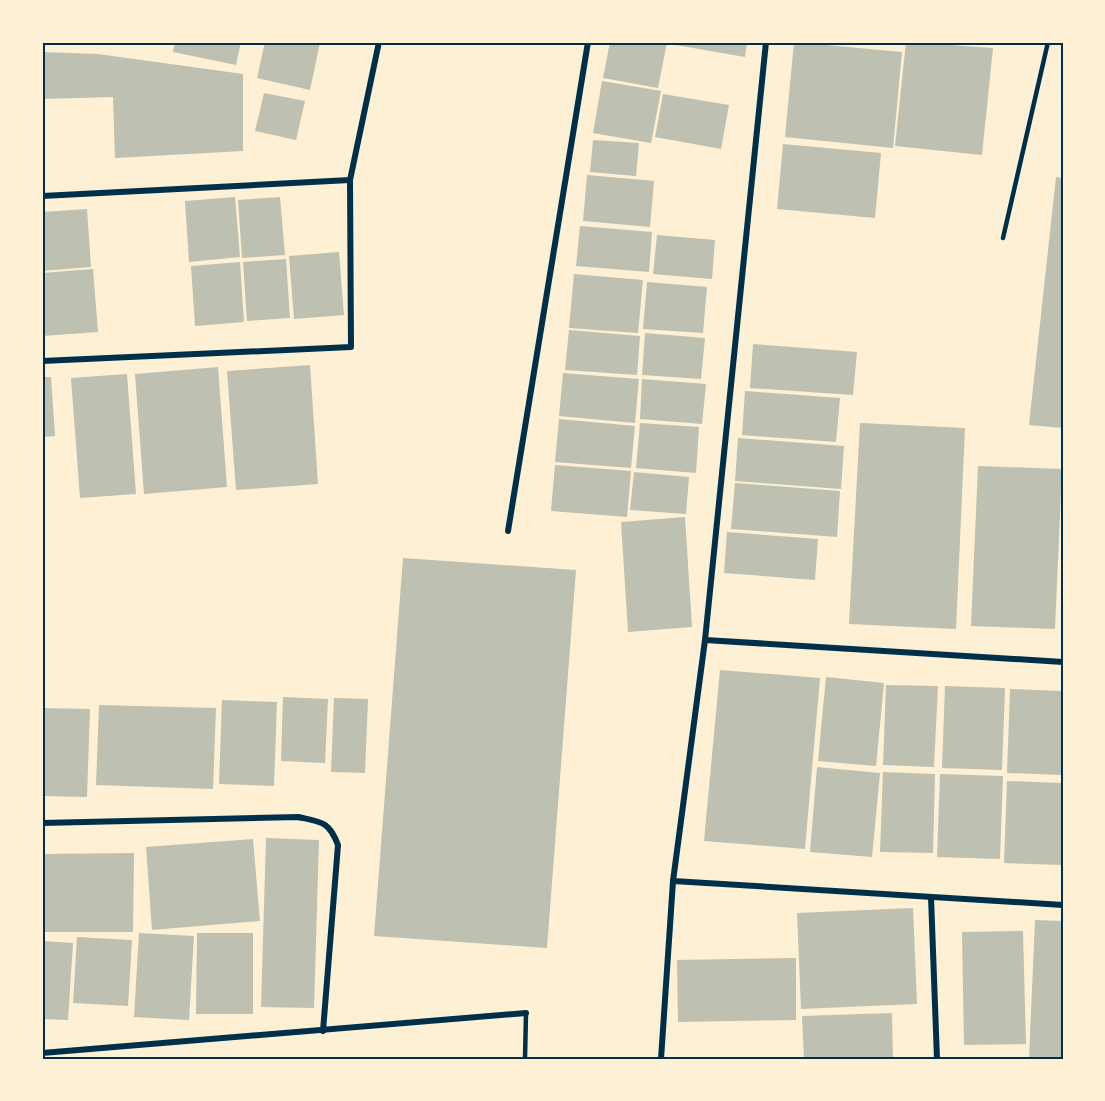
<svg xmlns="http://www.w3.org/2000/svg" width="1105" height="1101" viewBox="0 0 1105 1101" font-family="Commissioner,sans-serif">
  <style>
    .building { fill: #bec0b2 }
    .lines { fill: none; stroke-linecap: round; stroke-linejoin: round }
    .service { stroke: #003049; stroke-width: 4.5 }
    .minor { stroke: #003049; stroke-width: 6 }
    .neatline { fill: none; stroke: #003049; stroke-width: 2 }
  </style>
  <rect width="100%" height="100%" fill="#fdf0d5"/>
  <!-- building -->
  <g class="building">
    <path d="M175,42H241L236,65L173,52Z"/>
    <path d="M265,42H320L310,90L257,78Z"/>
    <path d="M610,42H667L658,88L603,78Z"/>
    <path d="M671,42H747L745,57L670,44Z"/>
    <path d="M794,42L902,52L893,148L785,137Z"/>
    <path d="M906,42L993,48L982,155L895,146Z"/>
    <path d="M42,52L98,54L243,74V151L115,158L113,97L42,99Z"/>
    <path d="M602,81L661,91L651,143L593,133Z"/>
    <path d="M264,93L305,101L296,140L255,131Z"/>
    <path d="M663,94L729,105L721,149L655,137Z"/>
    <path d="M593,140L639,143L636,176L590,172Z"/>
    <path d="M783,144L881,153L875,218L777,209Z"/>
    <path d="M587,175L654,181L650,227L583,221Z"/>
    <path d="M1056,177L1063,178V428L1029,425Z"/>
    <path d="M235,197L240,257L189,262L185,201Z"/>
    <path d="M280,197L285,255L242,258L238,200Z"/>
    <path d="M87,209L91,267L42,271V212Z"/>
    <path d="M580,226L652,232L649,272L576,266Z"/>
    <path d="M657,235L715,240L712,279L653,274Z"/>
    <path d="M339,252L344,315L294,319L289,256Z"/>
    <path d="M286,259L290,318L247,321L243,262Z"/>
    <path d="M240,262L244,322L195,326L191,266Z"/>
    <path d="M93,269L98,332L42,336V273Z"/>
    <path d="M574,274L643,280L638,333L569,328Z"/>
    <path d="M647,282L707,287L703,333L643,329Z"/>
    <path d="M569,330L640,336L637,375L565,370Z"/>
    <path d="M645,333L705,338L701,379L642,375Z"/>
    <path d="M753,344L857,352L853,395L750,388Z"/>
    <path d="M310,365L318,484L236,490L227,371Z"/>
    <path d="M218,367L227,487L144,494L135,374Z"/>
    <path d="M563,373L639,379L635,423L559,416Z"/>
    <path d="M127,374L136,494L80,498L71,378Z"/>
    <path d="M42,377H51L55,436L42,437Z"/>
    <path d="M642,379L706,384L702,424L640,419Z"/>
    <path d="M745,391L840,398L836,442L742,435Z"/>
    <path d="M559,419L635,426L631,468L555,462Z"/>
    <path d="M640,423L699,427L696,473L636,468Z"/>
    <path d="M860,423L965,428L956,629L849,624Z"/>
    <path d="M738,438L844,446L841,489L735,481Z"/>
    <path d="M555,465L631,471L627,517L551,511Z"/>
    <path d="M978,466L1062,469L1055,629L971,626Z"/>
    <path d="M634,472L689,477L686,514L630,510Z"/>
    <path d="M735,483L840,491L837,537L731,529Z"/>
    <path d="M685,517L692,627L628,632L621,522Z"/>
    <path d="M727,532L818,539L815,580L724,573Z"/>
    <path d="M403,558L576,570L547,948L374,936Z"/>
    <path d="M720,670L820,678L805,849L704,841Z"/>
    <path d="M826,677L884,683L876,766L818,761Z"/>
    <path d="M886,685L938,686L934,767L883,765Z"/>
    <path d="M945,686L1005,688L1002,770L942,768Z"/>
    <path d="M1010,689L1063,691V775L1007,773Z"/>
    <path d="M283,697L328,699L325,763L281,761Z"/>
    <path d="M334,698L368,699L365,773L331,772Z"/>
    <path d="M222,700L277,702L274,786L219,784Z"/>
    <path d="M99,705L216,708L213,789L96,785Z"/>
    <path d="M42,708L90,709L87,797L42,796Z"/>
    <path d="M817,767L880,773L872,857L810,852Z"/>
    <path d="M883,772L935,774L933,853L880,852Z"/>
    <path d="M940,774L1003,776L1000,859L937,857Z"/>
    <path d="M1007,781L1063,783V865L1004,863Z"/>
    <path d="M266,838L319,840L314,1008L261,1007Z"/>
    <path d="M253,839L260,921L152,930L146,847Z"/>
    <path d="M134,853L133,932H42V854Z"/>
    <path d="M913,908L917,1004L801,1009L797,913Z"/>
    <path d="M1035,920L1063,921V1059H1029Z"/>
    <path d="M1023,931L1026,1044L964,1045L962,932Z"/>
    <path d="M139,933L194,936L189,1020L134,1017Z"/>
    <path d="M197,933H253V1014H196Z"/>
    <path d="M77,937L132,940L128,1006L73,1003Z"/>
    <path d="M42,941L73,943L68,1020L42,1019Z"/>
    <path d="M796,958V1020L678,1022L677,960Z"/>
    <path d="M892,1013L893,1059H804L802,1016Z"/>
  </g>
  <g class="lines">
    <!-- service -->
    <g class="service">
      <path d="M1003,238L1048,42"/>
      <path d="M525,1059L526,1013"/>
    </g>
    <!-- minor -->
    <g class="minor">
      <path d="M42,196L350,180L379,42"/>
      <path d="M42,361L351,347L350,180"/>
      <path d="M508,531L588,42"/>
      <path d="M705,640L1063,662"/>
      <path d="M42,823L298,817C321,822 329,821 338,845L323,1031"/>
      <path d="M673,881L1063,905"/>
      <path d="M931,897L937,1059"/>
      <path d="M42,1053L526,1013"/>
      <path d="M661,1059L673,881L705,640L766,42"/>
    </g>
  </g>
  <!-- border -->
  <rect width="1105" height="1101" fill="none" stroke="#fdf0d5" stroke-width="87"/>
  <rect x="44" y="44" width="1018" height="1014" class="neatline"/>
</svg>
